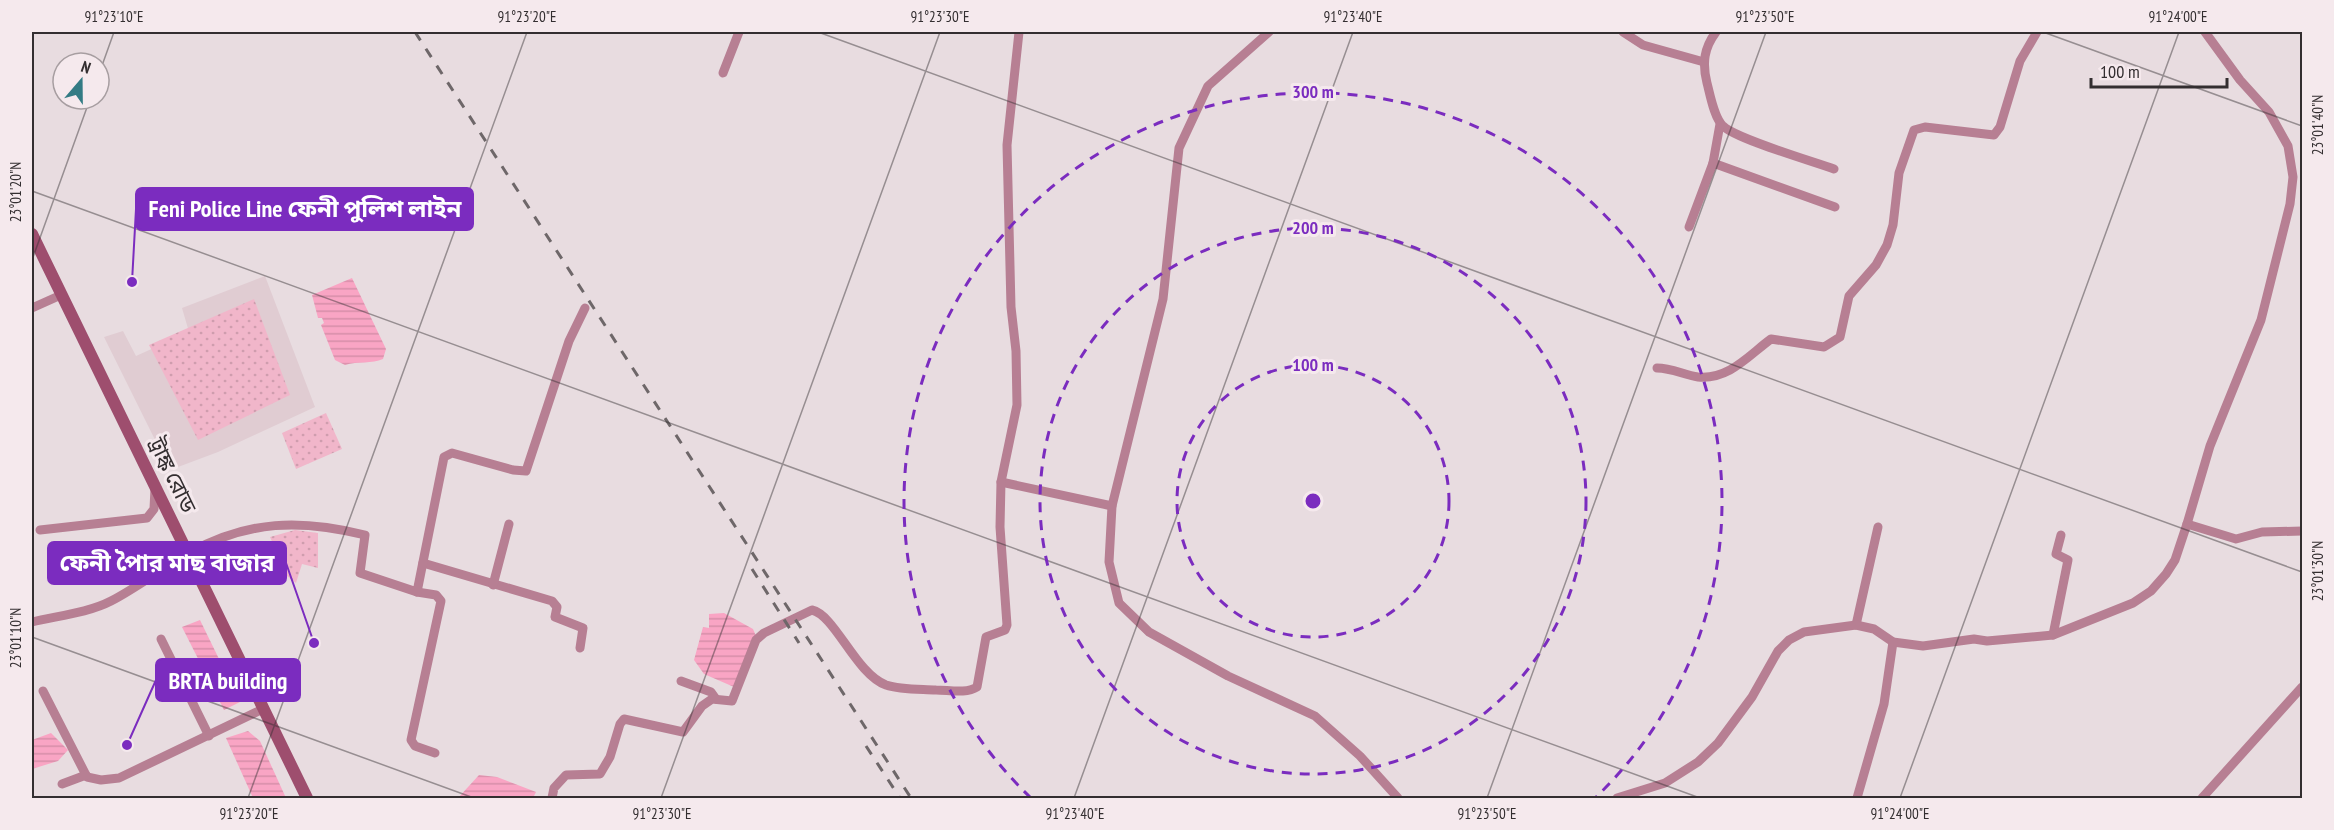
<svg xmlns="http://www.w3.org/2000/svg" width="2334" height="830" viewBox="0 0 2334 830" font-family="'PT Sans Narrow','Noto Sans Bengali',sans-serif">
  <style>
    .built { fill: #e0ccd2 }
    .park { fill: url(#park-dots) }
    .water { fill: url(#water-rules) }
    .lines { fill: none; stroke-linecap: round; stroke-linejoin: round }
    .street { stroke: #b77f93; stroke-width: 9 }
    .secondary { stroke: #9e4e6e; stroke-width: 12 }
    .rail { stroke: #6e6769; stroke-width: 3; stroke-dasharray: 10 10; stroke-linecap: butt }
    .ticks { fill: none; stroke: #332e30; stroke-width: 1.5; stroke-opacity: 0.45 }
    .ring { fill: none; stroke: #7b2cbf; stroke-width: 3; stroke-dasharray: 10 8 }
    .labels { text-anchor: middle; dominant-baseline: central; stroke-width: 6; stroke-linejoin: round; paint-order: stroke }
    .street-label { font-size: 22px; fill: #332e30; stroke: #f5e9ed }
    .centre { fill: #7b2cbf; stroke: #f5e9ed; stroke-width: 3 }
    .ring-label { font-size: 18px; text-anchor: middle; font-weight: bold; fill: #7b2cbf; stroke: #f5e9ed; stroke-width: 6; stroke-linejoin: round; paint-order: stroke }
    .leader { fill: none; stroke: #7b2cbf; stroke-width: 2 }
    .callout-dot { fill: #7b2cbf; stroke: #f5e9ed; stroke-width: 2 }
    .callout { fill: #7b2cbf; stroke: #7b2cbf; stroke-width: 2 }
    .callout-label { font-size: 24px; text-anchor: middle; font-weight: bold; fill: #fff }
    .neatline { fill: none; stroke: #332e30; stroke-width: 2 }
    .ticks-label { font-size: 15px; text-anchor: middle; fill: #332e30 }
  </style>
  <defs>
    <pattern id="park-dots" width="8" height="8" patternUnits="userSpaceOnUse" patternTransform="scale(1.5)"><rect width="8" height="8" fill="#f1b6ca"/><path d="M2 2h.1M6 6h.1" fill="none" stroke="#cf9dae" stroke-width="1.8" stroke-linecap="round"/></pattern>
    <pattern id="water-rules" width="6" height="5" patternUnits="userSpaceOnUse" patternTransform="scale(1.5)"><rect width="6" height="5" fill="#f9a5c4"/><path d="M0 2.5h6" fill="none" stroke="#d68ea9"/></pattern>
  </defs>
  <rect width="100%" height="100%" fill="#e8dce0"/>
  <!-- built -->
  <path class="built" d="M265,276L315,407L218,452L170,470L104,337L123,331L136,356L189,332L182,308Z"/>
  <!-- park -->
  <g class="park">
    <path d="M254,299L290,395L198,440L149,345Z"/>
    <path d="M326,413L342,449L296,469L282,433Z"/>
    <path d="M295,530L318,533V568L302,564L296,583L287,576L270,537Z"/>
  </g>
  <!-- water -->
  <g class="water">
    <path d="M352,278L386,349L383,359C372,364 358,361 345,365L335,360L321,325L324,323L322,318H318L312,295Z"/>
    <path d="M724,613L753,629L756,636L734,687L704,674L694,660L703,627L709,628V614Z"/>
    <path d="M200,620L240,702L224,710L182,627Z"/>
    <path d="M248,731L260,741L286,798H253L226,738Z"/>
    <path d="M51,733L68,750L58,761L32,769V740Z"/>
    <path d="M479,775L497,777L536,792L533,798H458Z"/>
  </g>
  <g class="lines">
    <!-- street -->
    <g class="street">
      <path d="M1269,32L1208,86L1179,148L1163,299L1112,506L1109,562L1119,603L1149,632L1228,676L1315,716L1360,756L1398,798"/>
      <path d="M1623,32L1643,45L1704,62"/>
      <path d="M1716,32C1704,48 1702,63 1707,83C1710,94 1714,118 1723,126C1736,139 1812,161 1834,169"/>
      <path d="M723,73L739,32"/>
      <path d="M1713,163L1835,207"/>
      <path d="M1689,227L1713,163L1720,124"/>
      <path d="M32,308L61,295"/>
      <path d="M1657,368C1672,368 1684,375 1698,377C1729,380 1749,355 1771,339L1824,347L1840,337L1849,296L1876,265L1887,245L1893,225L1899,173L1914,130L1925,127L1994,135L2000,127L2020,61L2037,32"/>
      <path d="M1001,482L1112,506"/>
      <path d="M2187,524L2236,539L2262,532L2302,531"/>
      <path d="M40,530L147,518L154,509L155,488"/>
      <path d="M423,563L552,601L557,607L555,617L583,628L580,648"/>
      <path d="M493,585L509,524"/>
      <path d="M417,592L436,595L441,601L411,740L415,746L435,753"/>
      <path d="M32,622C56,616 88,613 111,601C138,587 162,568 189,553C248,520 301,519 365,535L360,573L417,592L444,457L452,453L513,470L526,471L569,341L585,308"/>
      <path d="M1856,625L1878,527"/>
      <path d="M2053,635L2068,560L2056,554L2061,535"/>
      <path d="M161,639L209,736"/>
      <path d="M681,681L711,692L716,699"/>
      <path d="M43,691L87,777L101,780L119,778L263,709"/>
      <path d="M62,784L86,775"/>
      <path d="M552,798L554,788L566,775L600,774L610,757L620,724L624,719L683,732L702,706L712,699L732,701L756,640L764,633L812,610C835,615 856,674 886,685C901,690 920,689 936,690C949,690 966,694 977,687L986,637L1005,630L1007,625L1000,527L1001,482L1017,405L1016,351L1011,307L1007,145L1019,32"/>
      <path d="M1617,798L1665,783L1698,762L1718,743L1752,697L1778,651L1789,640L1804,632L1856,625L1874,629L1893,642L1923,646L1974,639L1987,641L2053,635L2133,603L2151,591L2166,574L2175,560L2187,524L2210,446L2261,320L2290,204L2293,177L2288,146L2269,112L2240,80L2205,32"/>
      <path d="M1857,798L1884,704L1893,642"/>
      <path d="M2202,798L2302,687"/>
    </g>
    <!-- secondary -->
    <path class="secondary" d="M32,234L307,798"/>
    <!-- rail -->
    <g class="rail">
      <path d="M415,32L911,798"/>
      <path d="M752,569L799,643"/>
      <path d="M866,746L900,798"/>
    </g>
  </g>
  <!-- ticks -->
  <path class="ticks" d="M818,32L2302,572M2043,32L2302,126M99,74L114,32M32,191L1700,798M32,260L90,99M32,637L474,798M248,798L527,32M661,798L940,32M1074,798L1353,32M1487,798L1766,32M1900,798L2179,32"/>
  <!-- distance rings -->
  <g class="ring">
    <circle cx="1313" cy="501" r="136"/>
    <circle cx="1313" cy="501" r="273"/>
    <path d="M1031 798A409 409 0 1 1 1595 798"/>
  </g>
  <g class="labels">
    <!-- street labels -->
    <g class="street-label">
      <text transform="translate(173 475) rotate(64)">ট্রাঙ্ক রোড</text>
    </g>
  </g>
  <circle cx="1313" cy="501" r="9" class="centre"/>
  <g class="ring-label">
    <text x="1313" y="98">300 m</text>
    <text x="1313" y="234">200 m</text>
    <text x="1313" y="371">100 m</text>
  </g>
  <!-- callouts -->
  <path class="leader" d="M132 282L136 209M314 643L286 563M127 745L156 680"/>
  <g class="callout-dot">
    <circle cx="132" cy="282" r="6"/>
    <circle cx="314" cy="643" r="6"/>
    <circle cx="127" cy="745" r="6"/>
  </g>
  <g class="callout">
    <rect x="136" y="188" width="337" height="42" rx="6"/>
    <rect x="48" y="542" width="238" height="42" rx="6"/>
    <rect x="156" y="659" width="144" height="42" rx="6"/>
  </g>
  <g class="callout-label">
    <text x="305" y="217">Feni Police Line ফেনী পুলিশ লাইন</text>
    <text x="167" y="571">ফেনী পৈার মাছ বাজার</text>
    <text x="228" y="689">BRTA building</text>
  </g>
  <!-- border -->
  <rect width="2334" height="830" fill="none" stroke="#f5e9ed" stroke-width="66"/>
  <!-- north arrow -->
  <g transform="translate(81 81) rotate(20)"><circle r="28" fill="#f5e9ed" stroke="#a79ea1" stroke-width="1.5"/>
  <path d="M0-4.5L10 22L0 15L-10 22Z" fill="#337b84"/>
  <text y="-9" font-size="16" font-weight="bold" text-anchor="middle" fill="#332e30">N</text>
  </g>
  <!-- scale -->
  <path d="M2091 78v9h136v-9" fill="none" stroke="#332e30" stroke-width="3"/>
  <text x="2100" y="78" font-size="18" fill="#332e30" stroke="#f5e9ed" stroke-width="4.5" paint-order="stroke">100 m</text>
  <rect x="33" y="33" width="2268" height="764" class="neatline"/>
  <g class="ticks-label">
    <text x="114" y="22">91°23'10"E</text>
    <text x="527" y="22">91°23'20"E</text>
    <text x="940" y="22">91°23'30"E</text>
    <text x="1353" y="22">91°23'40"E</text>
    <text x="1765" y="22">91°23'50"E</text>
    <text x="2178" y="22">91°24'00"E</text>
    <text transform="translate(2318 125) rotate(-90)" y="5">23°01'40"N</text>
    <text transform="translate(16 192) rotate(-90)" y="5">23°01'20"N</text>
    <text transform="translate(2318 571) rotate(-90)" y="5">23°01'30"N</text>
    <text transform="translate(16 638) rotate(-90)" y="5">23°01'10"N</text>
    <text x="249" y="819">91°23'20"E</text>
    <text x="662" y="819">91°23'30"E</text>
    <text x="1075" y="819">91°23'40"E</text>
    <text x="1487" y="819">91°23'50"E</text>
    <text x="1900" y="819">91°24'00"E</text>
  </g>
</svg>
